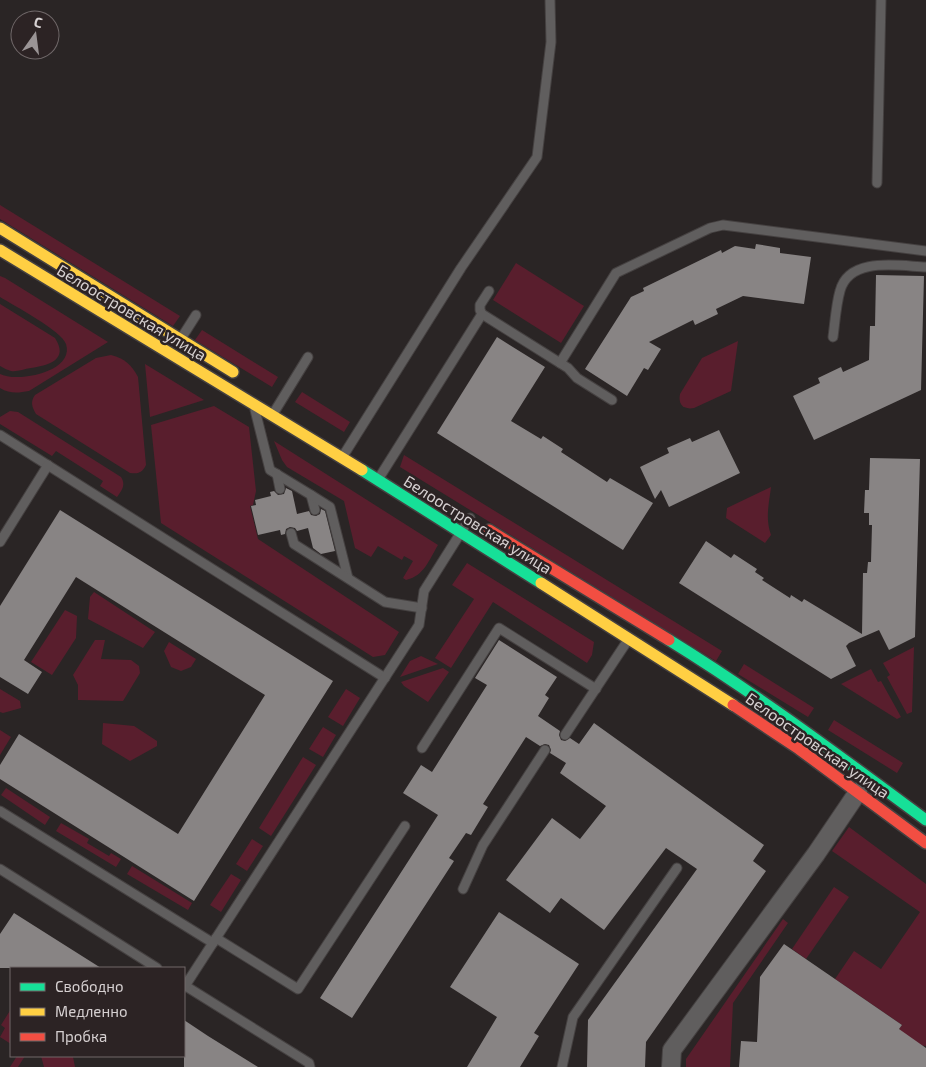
<svg xmlns="http://www.w3.org/2000/svg" width="926" height="1067" viewBox="0 0 926 1067" font-family="'Exo 2',sans-serif">
  <style>
    .green { fill: #591e2d }
    .building { fill: #888484 }
    .lines { fill: none; stroke-linecap: round; stroke-linejoin: round }
    .lane-casing { stroke: #454141; stroke-width: 11 }
    .street-casing { stroke: #454141; stroke-width: 20 }
    .fast-casing { stroke: #454141; stroke-width: 14 }
    .slow-casing { stroke: #454141; stroke-width: 14 }
    .jam-casing { stroke: #454141; stroke-width: 14 }
    .lane { stroke: #605e5e; stroke-width: 9 }
    .street { stroke: #605e5e; stroke-width: 18 }
    .fast { stroke: #16e098; stroke-width: 11 }
    .slow { stroke: #ffcf43; stroke-width: 11 }
    .jam { stroke: #f24e42; stroke-width: 11 }
    .labels { text-anchor: middle; dominant-baseline: central; stroke-width: 5; stroke-linejoin: round; paint-order: stroke }
    .street-label { font-size: 16px; fill: #d6d0d1; stroke: #2c2324 }
  </style>
  <rect width="100%" height="100%" fill="#2a2525"/>
  <!-- green -->
  <g class="green">
    <path d="M0,205L180,316L173,326L0,219Z"/>
    <path d="M516,263L584,306L561,343L493,300Z"/>
    <path d="M0,276L5,278L108,342L29,391C18,393 10,394 0,388V374C17,383 75,372 66,344C62,331 13,305 0,297Z"/>
    <path d="M0,304L55,338C69,360 49,365 31,368C24,369 17,372 11,371C7,370 4,368 0,366Z"/>
    <path d="M202,330L278,377L272,387L195,340Z"/>
    <path d="M738,341L731,391L694,408C683,410 678,404 680,394L702,358Z"/>
    <path d="M111,355C125,359 131,364 138,377L146,465C142,473 138,474 130,473L36,414C32,407 30,402 35,395L96,358Z"/>
    <path d="M145,364L204,400L150,417Z"/>
    <path d="M302,392L350,422L344,432L295,402Z"/>
    <path d="M214,406L249,427L256,491L253,505L250,506L258,539L399,632L385,655L373,657L161,523L151,425Z"/>
    <path d="M10,411L18,412L121,477C126,485 122,490 117,497L100,486L103,481L56,451L52,456L0,424V417Z"/>
    <path d="M274,441L438,545C429,560 424,576 406,580L403,578L413,561L404,556L402,560L378,546L371,557L355,548L344,501L287,467L282,460Z"/>
    <path d="M404,455L722,651L716,661L400,467Z"/>
    <path d="M771,487C769,504 765,518 771,535L765,543L726,518L727,508Z"/>
    <path d="M467,563L594,642L592,655L587,663L493,602L451,668L435,658L474,599L452,585Z"/>
    <path d="M94,592L155,632L143,648L88,619L90,597Z"/>
    <path d="M65,610L77,616L76,638L52,675L31,662Z"/>
    <path d="M95,640H105L101,659L131,660L139,666L140,673L123,701L78,700V685L73,675Z"/>
    <path d="M169,642L196,659L191,667L181,671L171,667L164,651Z"/>
    <path d="M914,647L912,712L907,714L887,677L890,675L883,663Z"/>
    <path d="M421,656L438,664L400,677L410,661Z"/>
    <path d="M744,664L814,708L808,717L738,674Z"/>
    <path d="M443,668L449,672L428,702L404,686L401,682Z"/>
    <path d="M871,669L878,682L881,681L901,717L897,719L841,684Z"/>
    <path d="M0,689L20,701L21,708L3,713L0,712Z"/>
    <path d="M346,689L360,698L343,726L328,717Z"/>
    <path d="M834,720L903,763L897,773L828,730Z"/>
    <path d="M103,723L134,726L157,741V746L130,761L102,744Z"/>
    <path d="M323,727L336,735L323,757L309,749Z"/>
    <path d="M0,730L11,737L0,755Z"/>
    <path d="M303,757L316,765L271,836L259,828Z"/>
    <path d="M6,788L50,817L45,825L1,795Z"/>
    <path d="M61,823L89,839L87,843L109,856L111,853L121,859L116,867L56,831Z"/>
    <path d="M849,827L926,884V1046L916,1045L899,1029L902,1025L835,979L854,951L881,969L920,912L832,851Z"/>
    <path d="M252,839L263,846L247,871L236,864Z"/>
    <path d="M132,866L192,903L188,910L127,874Z"/>
    <path d="M231,874L241,880L221,912L210,905Z"/>
    <path d="M834,887L849,897L806,959L792,949Z"/>
    <path d="M783,919L788,923L733,1003L730,1067H686V1059Z"/>
    <path d="M11,1009V1044L0,1037L5,1028L1,1025Z"/>
    <path d="M17,1056H25L18,1067H10Z"/>
    <path d="M41,1056H71L73,1057L75,1067H44Z"/>
  </g>
  <!-- building -->
  <g class="building">
    <path d="M756,244L780,248V253L811,257L804,304L743,296L716,309L718,314L695,325L693,320L649,342L661,349L648,370L644,368L627,396L585,369L631,297L644,291L643,288L721,250L722,253L735,246L755,249Z"/>
    <path d="M876,275L924,276L921,390L814,440L793,396L820,383L818,378L841,367L843,372L869,360L870,326H875Z"/>
    <path d="M497,337L545,367L511,421L541,439L543,436L563,449L561,452L607,482L610,478L653,503L623,550L437,433Z"/>
    <path d="M719,430L740,473L669,507L661,490L655,499L640,467L669,453L667,448L690,438L692,442Z"/>
    <path d="M870,458L920,459L915,637L889,650L879,630L849,643L846,646L856,666L831,679L679,583L706,541L731,558L734,554L757,569L755,572L764,578L762,580L790,598L791,595L802,602L804,599L862,634L863,573H867L868,562H871L872,525H869V513H864L865,490H869Z"/>
    <path d="M286,488L292,491L297,514L309,511L311,515L316,516L320,514L321,509L325,511L335,551L321,554L313,548L308,528L297,531L295,528L290,527L286,529L285,534L281,535L280,530L258,535L251,506L256,505L255,500L271,496L270,492L274,491L278,495L284,494Z"/>
    <path d="M60,510L333,681L194,901L0,779V765L19,734L178,834L265,695L76,577L24,660L42,672L28,694L0,677V606Z"/>
    <path d="M499,640L557,677L545,695L549,698L538,716L560,731L559,735L561,740L565,741L570,738L579,744L594,723L764,845L753,861L766,871L646,1042L645,1067H587L588,1020L697,869L666,848L604,930L561,898L550,913L506,880L552,818L580,839L606,806L560,773L566,763L550,753L551,750L549,745L545,744L540,746L526,737L483,804L488,807L471,835L466,833L449,858L454,861L352,1018L320,998L438,815L403,793L421,765L432,772L487,685L475,678Z"/>
    <path d="M499,912L579,964L534,1033L539,1036L520,1067H467L497,1017L450,987Z"/>
    <path d="M14,913L63,944L101,968H0V934Z"/>
    <path d="M784,944L902,1025L899,1029L926,1048V1067H739L741,1041L757,1042L760,977Z"/>
    <path d="M184,1020L208,1036L258,1067H184Z"/>
  </g>
  <g class="lines">
    <!-- lane casing -->
    <g class="lane-casing">
      <g id="lane">
        <path d="M877,183L881,0"/>
        <path d="M489,291L480,305V310L482,314L568,368L577,378L612,400"/>
        <path d="M182,337L196,315"/>
        <path d="M833,337C835,322 836,305 840,291C849,256 899,266 926,267"/>
        <path d="M560,363L616,273L710,228L723,225L926,251"/>
        <path d="M255,410L270,470L311,495L315,510"/>
        <path d="M273,414L308,357"/>
        <path d="M0,435L385,678"/>
        <path d="M343,456L461,268L537,157L551,42L550,0"/>
        <path d="M277,474L280,489"/>
        <path d="M379,478L482,314"/>
        <path d="M311,495L330,507L348,578"/>
        <path d="M291,533L294,544L385,602L422,608"/>
        <path d="M0,542L48,465"/>
        <path d="M565,735L628,640"/>
        <path d="M422,748L499,628L596,689"/>
        <path d="M0,811L213,943"/>
        <path d="M0,869L157,968"/>
        <path d="M463,889L483,845L545,750"/>
        <path d="M216,938L298,989L405,826"/>
        <path d="M184,985L309,1063L310,1067"/>
        <path d="M185,986L419,625L424,591L470,518"/>
        <path d="M562,1067L573,1017L677,868"/>
      </g>
    </g>
    <!-- street casing -->
    <g class="street-casing">
      <path id="street" d="M671,1067L672,1050L816,854L858,792"/>
    </g>
    <!-- fast casing -->
    <g class="fast-casing">
      <g id="fast">
        <path d="M362,470L541,583"/>
        <path d="M669,640C758,695 842,758 926,820"/>
      </g>
    </g>
    <!-- slow casing -->
    <g class="slow-casing">
      <g id="slow">
        <path d="M0,228L233,372"/>
        <path d="M0,250L362,470"/>
        <path d="M541,583L733,705"/>
      </g>
    </g>
    <!-- jam casing -->
    <g class="jam-casing">
      <g id="jam">
        <path d="M489,530L669,640"/>
        <path d="M733,705L799,749L926,843"/>
      </g>
    </g>
    <!-- lane -->
    <use href="#lane" class="lane"/>
    <!-- street -->
    <use href="#street" class="street"/>
    <!-- fast -->
    <use href="#fast" class="fast"/>
    <!-- slow -->
    <use href="#slow" class="slow"/>
    <!-- jam -->
    <use href="#jam" class="jam"/>
  </g>
  <g class="labels">
    <!-- street labels -->
    <g class="street-label">
      <text transform="translate(132 312) rotate(31)">Белоостровская улица</text>
      <text transform="translate(478 524) rotate(32)">Белоостровская улица</text>
      <text transform="translate(818 745) rotate(35)">Белоостровская улица</text>
    </g>
  </g>
  <!-- legend -->
  <rect x="10" y="967" width="175" height="90" fill="#2c2324" stroke="#706869"/>
  <rect x="20" y="983" width="25" height="8" fill="#16e098" stroke="#706869"/>
  <text x="55" y="992" font-size="15" fill="#d6d0d1">Свободно</text>
  <rect x="20" y="1008" width="25" height="8" fill="#ffcf43" stroke="#706869"/>
  <text x="55" y="1017" font-size="15" fill="#d6d0d1">Медленно</text>
  <rect x="20" y="1033" width="25" height="8" fill="#f24e42" stroke="#706869"/>
  <text x="55" y="1042" font-size="15" fill="#d6d0d1">Пробка</text>
  <!-- north arrow -->
  <g transform="translate(35 35) rotate(14)"><circle r="24" fill="#2c2324" stroke="#706869"/>
  <path d="M0-4L9 19L0 12L-9 19Z" fill="#9a9495"/>
  <text y="-8" font-size="14" font-weight="bold" text-anchor="middle" fill="#d6d0d1">С</text>
  </g>
</svg>
